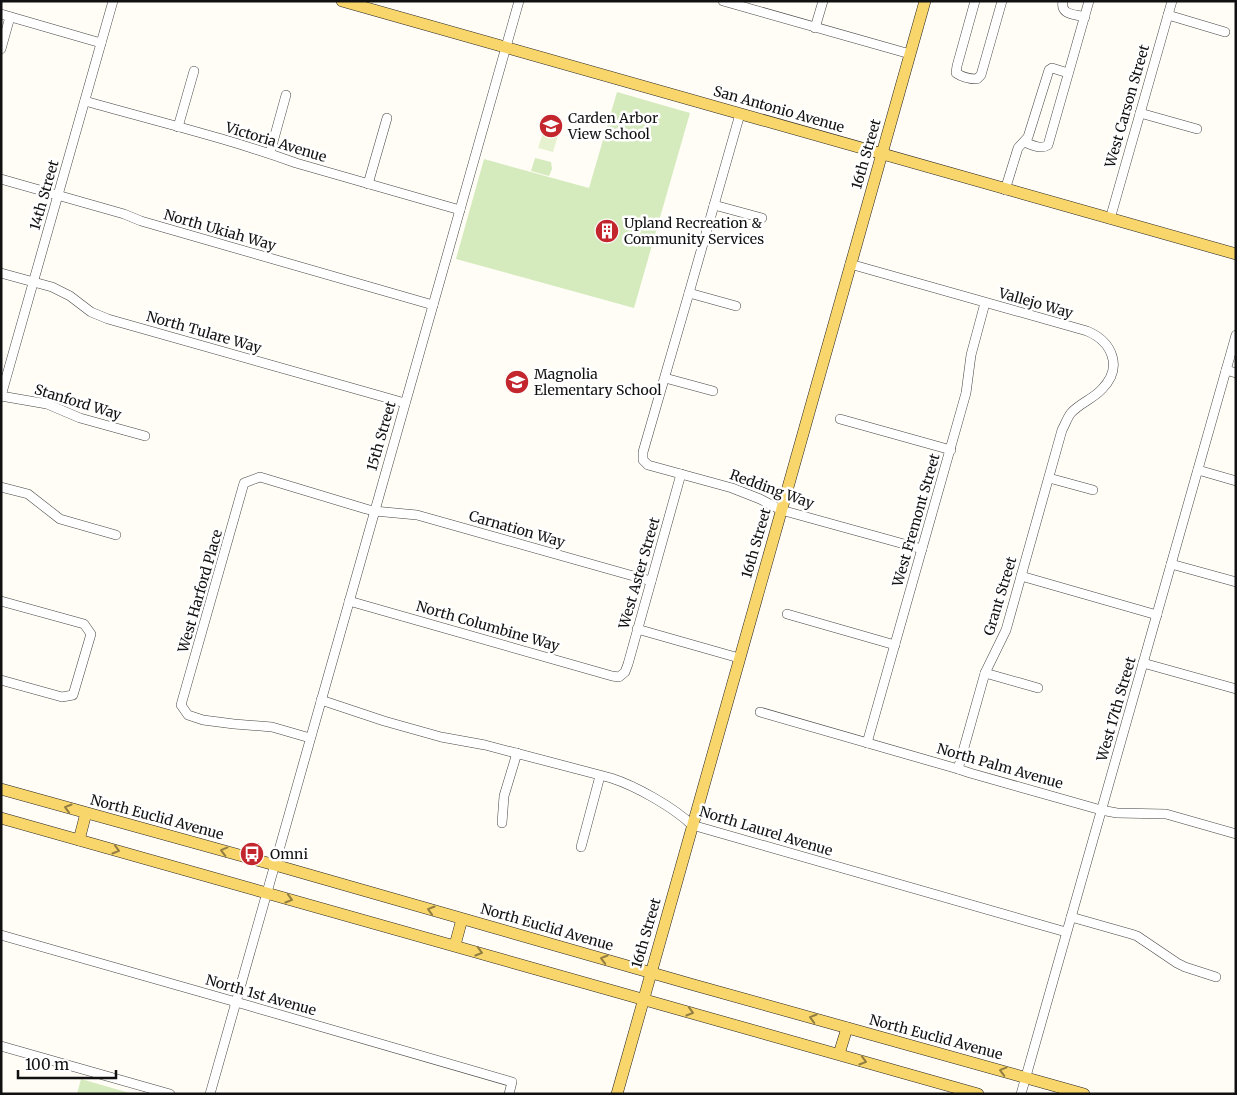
<svg xmlns="http://www.w3.org/2000/svg" width="1237" height="1095" viewBox="0 0 1237 1095" font-family="Merriweather,serif">
  <style>
    .green { fill: #d5ebbd }
    .pitch { fill: #e6f2cf }
    .lines { fill: none; stroke-linecap: round; stroke-linejoin: round }
    .minor-casing { stroke: #444; stroke-width: 10 }
    .major-casing { stroke: #222; stroke-width: 12 }
    .minor { stroke: #fff; stroke-width: 9 }
    .major { stroke: #f9d66b; stroke-width: 11 }
    .oneway { stroke: #917d42 }
    .labels { text-anchor: middle; dominant-baseline: central; stroke-width: 5; stroke-linejoin: round; paint-order: stroke }
    .street-label { font-size: 14px; fill: #111; stroke: #fff }
    .poi-label { font-size: 14px; fill: #111; stroke: #fff; text-anchor: start }
  </style>
  <rect width="100%" height="100%" fill="#fffdf5"/>
  <!-- green -->
  <g class="green">
    <path d="M617,92L690,113L634,308L456,259L484,159L589,188Z"/>
    <path d="M535,158L551,162L552,169L549,176L531,171Z"/>
    <path d="M81,1079L133,1094H77Z"/>
  </g>
  <!-- pitch -->
  <path class="pitch" d="M546,124L560,129L553,152L538,148Z"/>
  <g class="lines">
    <!-- minor casing -->
    <g class="minor-casing">
      <g id="minor">
        <path d="M723,1L910,54"/>
        <path d="M975,1L957,66L956,73C962,77 969,79 977,79L981,75L1002,1"/>
        <path d="M1063,1C1060,15 1074,14 1085,17"/>
        <path d="M1,14L101,43"/>
        <path d="M1168,15L1225,32"/>
        <path d="M815,28L823,1"/>
        <path d="M1,49L10,17"/>
        <path d="M85,101C155,121 227,138 296,163L460,210"/>
        <path d="M1140,113L1197,129"/>
        <path d="M740,114L689,293L643,452V460L648,465L732,488L760,499L781,510L922,549"/>
        <path d="M178,127L194,71"/>
        <path d="M1024,142C1032,145 1041,150 1048,145L1089,1"/>
        <path d="M270,153L286,95"/>
        <path d="M1,179L124,214L141,221L433,305"/>
        <path d="M368,184L387,118"/>
        <path d="M1005,190L1018,148L1028,137L1049,70L1052,68L1068,73"/>
        <path d="M714,205L762,218"/>
        <path d="M1110,219L1172,1"/>
        <path d="M850,264L1087,331C1113,342 1123,368 1102,389C1093,399 1080,403 1071,413C1067,418 1065,425 1062,430L1006,630L985,673L958,769"/>
        <path d="M1,273L52,287L70,296L91,312L108,319L405,403"/>
        <path d="M689,293L736,306"/>
        <path d="M1226,370L1236,373"/>
        <path d="M665,378L713,391"/>
        <path d="M1,396L113,1"/>
        <path d="M1,396L47,404L80,418L145,436"/>
        <path d="M840,419L951,450"/>
        <path d="M1198,470L1236,481"/>
        <path d="M1049,478L1093,490"/>
        <path d="M1,487L28,494L60,519L116,535"/>
        <path d="M1171,564L1236,582"/>
        <path d="M1021,576L1157,615"/>
        <path d="M1,601L84,624L91,634L73,695L62,697L1,680"/>
        <path d="M349,601L612,676L619,677L625,672L628,664L681,474"/>
        <path d="M787,614L895,645"/>
        <path d="M637,629L739,658"/>
        <path d="M1143,663L1236,689"/>
        <path d="M985,673L1038,688"/>
        <path d="M321,700L384,721L441,737L485,745L611,778C636,786 673,807 692,825L1066,932"/>
        <path d="M760,712L958,769L970,773L1101,810L1117,813L1166,814L1236,834"/>
        <path d="M310,738L272,727L234,724L203,720L188,715L181,705L244,483L260,477L366,509L374,511L417,515L651,581"/>
        <path d="M867,743L966,393L971,355L985,303"/>
        <path d="M502,823L504,796L517,753"/>
        <path d="M581,847L600,776"/>
        <path d="M1071,917L1131,934L1137,936L1177,963L1185,967L1216,977"/>
        <path d="M1,935L236,1002L512,1082L509,1094"/>
        <path d="M1,1046L170,1094"/>
        <path d="M210,1094L519,1"/>
        <path d="M1021,1094L1236,335"/>
      </g>
    </g>
    <!-- major casing -->
    <g class="major-casing">
      <g id="major">
        <path d="M342,1L1236,254"/>
        <path d="M1,789L275,865L694,985L1084,1094"/>
        <path d="M1,818L978,1094"/>
        <path d="M79,840L86,813"/>
        <path d="M455,945L462,919"/>
        <path d="M839,1054L847,1028"/>
        <path d="M617,1094L925,1"/>
      </g>
    </g>
    <!-- minor -->
    <use href="#minor" class="minor"/>
    <!-- major -->
    <use href="#major" class="major"/>
  </g>
  <!-- one-way arrows -->
  <defs><path id="oneway-chevron" d="M-2-3.5L2.5 0L-2 3.5" fill="none" stroke-width="1.6" stroke-linecap="round" stroke-linejoin="round" transform="scale(1.25)"/></defs>
  <g class="oneway">
    <use href="#oneway-chevron" transform="translate(68 808) rotate(-164)"/>
    <use href="#oneway-chevron" transform="translate(116 850) rotate(16)"/>
    <use href="#oneway-chevron" transform="translate(224 851) rotate(-165)"/>
    <use href="#oneway-chevron" transform="translate(289 899) rotate(16)"/>
    <use href="#oneway-chevron" transform="translate(431 910) rotate(-164)"/>
    <use href="#oneway-chevron" transform="translate(479 952) rotate(16)"/>
    <use href="#oneway-chevron" transform="translate(604 959) rotate(-164)"/>
    <use href="#oneway-chevron" transform="translate(690 1012) rotate(16)"/>
    <use href="#oneway-chevron" transform="translate(813 1018) rotate(-164)"/>
    <use href="#oneway-chevron" transform="translate(863 1061) rotate(16)"/>
    <use href="#oneway-chevron" transform="translate(1003 1071) rotate(-165)"/>
  </g>
  <!-- icons -->
  <defs>
    <g id="school-disc" transform="scale(1.25)"><circle r="9.5" fill="#c4262e" stroke="#fff"/><path d="M0-5L7-2L0 1L-7-2ZM-4 1L0 2.5L4 1V4Q0 6-4 4Z" fill="#fff"/></g>
    <g id="building-disc" transform="scale(1.25)"><circle r="9.5" fill="#c4262e" stroke="#fff"/><path d="M-4-6H4V6H1V3H-1V6H-4ZM-2.5-4.3h1.7v1.8h-1.7ZM.8-4.3h1.7v1.8H.8ZM-2.5-1h1.7V.8h-1.7ZM.8-1h1.7V.8H.8Z" fill="#fff"/></g>
    <g id="bus-disc" transform="scale(1.25)"><circle r="9.5" fill="#c4262e" stroke="#fff"/><path d="M-5-6H5V4H4V6H2V4H-2V6H-4V4H-5ZM-3.5-4V0h7V-4ZM-3.5 1.2v1.5H-2V1.2ZM2 1.2v1.5H3.5V1.2Z" fill="#fff"/></g>
  </defs>
  <g fill-rule="evenodd">
    <use href="#school-disc" x="551" y="126"/>
    <use href="#building-disc" x="607" y="231"/>
    <use href="#school-disc" x="517" y="382"/>
    <use href="#bus-disc" x="252" y="854"/>
  </g>
  <g class="labels">
    <!-- street labels -->
    <g class="street-label">
      <text transform="translate(1127 106) rotate(-74)">West Carson Street</text>
      <text transform="translate(779 109) rotate(16)">San Antonio Avenue</text>
      <text transform="translate(276 142) rotate(17)">Victoria Avenue</text>
      <text transform="translate(866 154) rotate(-74)">16th Street</text>
      <text transform="translate(44 195) rotate(-74)">14th Street</text>
      <text transform="translate(220 230) rotate(16)">North Ukiah Way</text>
      <text transform="translate(1036 303) rotate(16)">Vallejo Way</text>
      <text transform="translate(204 332) rotate(16)">North Tulare Way</text>
      <text transform="translate(78 402) rotate(17)">Stanford Way</text>
      <text transform="translate(381 436) rotate(-74)">15th Street</text>
      <text transform="translate(772 489) rotate(20)">Redding Way</text>
      <text transform="translate(916 520) rotate(-74)">West Fremont Street</text>
      <text transform="translate(517 529) rotate(16)">Carnation Way</text>
      <text transform="translate(756 543) rotate(-74)">16th Street</text>
      <text transform="translate(639 573) rotate(-74)">West Aster Street</text>
      <text transform="translate(200 591) rotate(-74)">West Harford Place</text>
      <text transform="translate(1000 596) rotate(-73)">Grant Street</text>
      <text transform="translate(488 626) rotate(16)">North Columbine Way</text>
      <text transform="translate(1116 709) rotate(-74)">West 17th Street</text>
      <text transform="translate(1000 766) rotate(16)">North Palm Avenue</text>
      <text transform="translate(157 817) rotate(15)">North Euclid Avenue</text>
      <text transform="translate(766 831) rotate(17)">North Laurel Avenue</text>
      <text transform="translate(547 927) rotate(16)">North Euclid Avenue</text>
      <text transform="translate(646 933) rotate(-74)">16th Street</text>
      <text transform="translate(261 995) rotate(16)">North 1st Avenue</text>
      <text transform="translate(936 1037) rotate(15)">North Euclid Avenue</text>
    </g>
    <!-- poi labels -->
    <g class="poi-label">
      <text x="568" y="118">Carden Arbor<tspan x="568" dy="16">View School</tspan></text>
      <text x="624" y="223">Upland Recreation &amp;<tspan x="624" dy="16">Community Services</tspan></text>
      <text x="534" y="374">Magnolia<tspan x="534" dy="16">Elementary School</tspan></text>
      <text x="270" y="854">Omni</text>
    </g>
  </g>
  <!-- border -->
  <rect width="1237" height="1095" fill="none" stroke="#111111" stroke-width="5"/>
  <!-- scale -->
  <path d="M18 1070v8h98v-8" fill="none" stroke="#111111" stroke-width="2.5"/>
  <text x="25" y="1070" font-size="15" fill="#111111" stroke="#ffffff" stroke-width="4" paint-order="stroke">100 m</text>
</svg>
